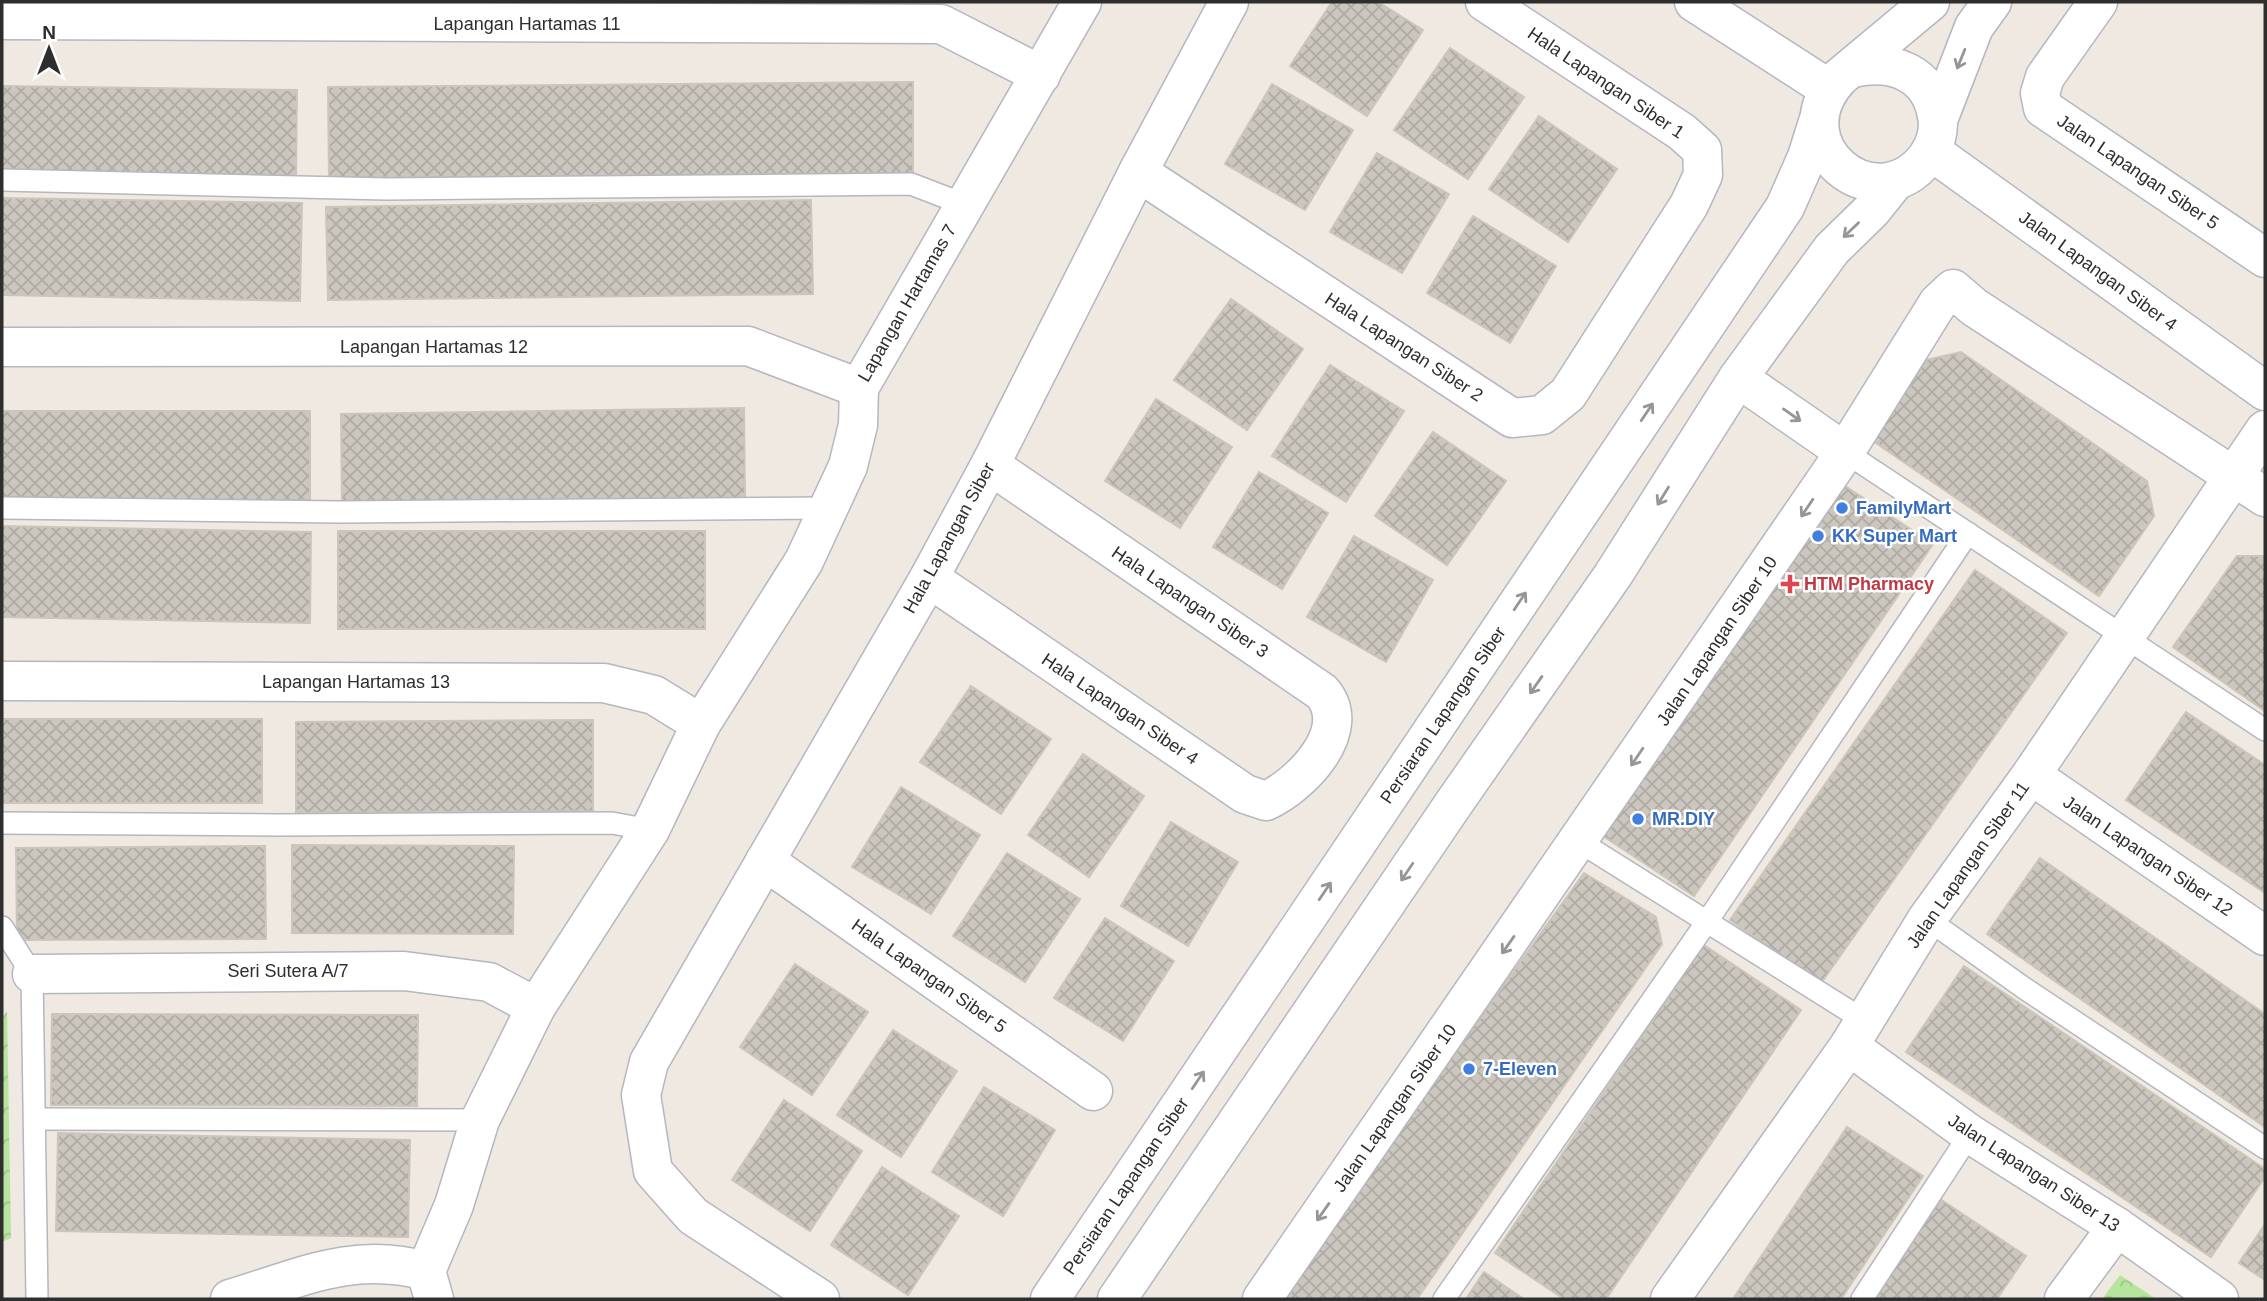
<svg xmlns="http://www.w3.org/2000/svg" width="2267" height="1301" viewBox="0 0 2267 1301" font-family="Arial,sans-serif">
  <style>
    .park { fill: url(#park-crowns) }
    .building { fill: url(#building-cross-hatch); stroke: #cbc5ba; stroke-width: 2 }
    .lines { fill: none; stroke-linecap: round; stroke-linejoin: round }
    .service-casing { stroke: #b4b7c1; stroke-width: 24 }
    .minor-casing { stroke: #b4b7c1; stroke-width: 41 }
    .secondary-casing { stroke: #b4b7c1; stroke-width: 41 }
    .service { stroke: #fff; stroke-width: 21 }
    .minor { stroke: #fff; stroke-width: 38 }
    .secondary { stroke: #fff; stroke-width: 38 }
    .oneway { stroke: #969696 }
    .shop-dot { fill: #3f7fe0; stroke: #fff; stroke-width: 2.5 }
    .health-dot { fill: #e0444e; stroke: #fff; stroke-width: 2.5 }
    .labels { text-anchor: middle; dominant-baseline: central; stroke-width: 5; stroke-linejoin: round; paint-order: stroke }
    .street-label { font-size: 18px; fill: #2e2e2e; stroke: #fff }
    .shop-label { font-size: 18px; font-weight: bold; fill: #366cbe; stroke: #fff; text-anchor: start }
    .health-label { font-size: 18px; font-weight: bold; fill: #be3a42; stroke: #fff; text-anchor: start }
  </style>
  <defs>
    <pattern id="park-crowns" width="20" height="18" patternUnits="userSpaceOnUse" patternTransform="scale(1.75)"><rect width="20" height="18" fill="#b6e59e"/><path d="M2 6a3 3 0 1 1 6 0M12 15a3 3 0 1 1 6 0" fill="none" stroke="#9dc588"/></pattern>
    <pattern id="building-cross-hatch" width="8" height="8" patternUnits="userSpaceOnUse" patternTransform="scale(1.75)"><rect width="8" height="8" fill="#cbc7bf"/><path d="M0 0l8 8M0 8l8-8" fill="none" stroke="#afaba4"/></pattern>
  </defs>
  <rect width="100%" height="100%" fill="#efe9e1"/>
  <!-- park -->
  <g class="park">
    <path d="M7,1011L11,1238L2,1242V1019Z"/>
    <path d="M2120,1275L2156,1299H2102Z"/>
  </g>
  <!-- building -->
  <g class="building">
    <path d="M1332,2H1378L1423,30L1367,116L1290,66Z"/>
    <path d="M1450,48L1524,97L1468,179L1394,130Z"/>
    <path d="M913,82V173L329,178L328,87Z"/>
    <path d="M1272,84L1353,130L1305,210L1225,164Z"/>
    <path d="M2,86L297,90L296,176L2,172Z"/>
    <path d="M1539,116L1617,169L1568,242L1489,189Z"/>
    <path d="M1377,153L1449,194L1402,273L1330,232Z"/>
    <path d="M2,198L302,203L300,301L2,295Z"/>
    <path d="M811,200L813,294L328,300L326,207Z"/>
    <path d="M1473,216L1556,266L1510,343L1427,293Z"/>
    <path d="M1231,299L1303,349L1247,430L1174,380Z"/>
    <path d="M1961,352L2147,481L2154,516L2099,596L1873,441L1926,360Z"/>
    <path d="M1330,365L1404,411L1346,502L1272,456Z"/>
    <path d="M1156,399L1232,447L1180,528L1105,481Z"/>
    <path d="M744,408L745,499L342,504L341,414Z"/>
    <rect x="2" y="411" width="308" height="89"/>
    <path d="M1433,432L1506,481L1447,565L1375,516Z"/>
    <path d="M1259,472L1328,513L1282,589L1213,547Z"/>
    <path d="M1842,484L1933,544L1694,896L1603,836Z"/>
    <path d="M2,526L311,532L310,623L2,617Z"/>
    <rect x="338" y="531" width="367" height="98"/>
    <path d="M1354,536L1433,580L1386,662L1307,617Z"/>
    <path d="M2237,556H2265V711L2173,647Z"/>
    <path d="M1975,570L2067,633L1821,983L1730,920Z"/>
    <path d="M971,686L1051,739L1001,814L920,762Z"/>
    <path d="M2186,712L2265,765V893L2126,800Z"/>
    <rect x="2" y="719" width="260" height="84"/>
    <path d="M593,720V811L296,813V722Z"/>
    <path d="M1083,754L1144,796L1089,877L1028,835Z"/>
    <path d="M901,787L980,835L931,914L852,867Z"/>
    <path d="M1171,822L1238,862L1188,946L1121,906Z"/>
    <path d="M292,845L514,846L513,934L292,933Z"/>
    <path d="M265,846L266,939L17,940L16,848Z"/>
    <path d="M1007,853L1080,899L1025,982L953,936Z"/>
    <path d="M2040,858L2265,1014V1127L1987,934Z"/>
    <path d="M1584,873L1656,917L1662,944L1417,1299H1279Z"/>
    <path d="M1105,918L1174,961L1123,1041L1054,998Z"/>
    <path d="M1704,945L1801,1010L1606,1299H1564L1495,1253Z"/>
    <path d="M795,964L868,1012L812,1095L740,1047Z"/>
    <path d="M1964,966L2265,1169V1177L2211,1257L1906,1052Z"/>
    <path d="M52,1014L418,1015L417,1106L51,1105Z"/>
    <path d="M893,1030L957,1071L901,1157L837,1115Z"/>
    <path d="M984,1087L1055,1130L1003,1216L932,1172Z"/>
    <path d="M784,1100L862,1151L810,1231L732,1180Z"/>
    <path d="M1847,1127L1923,1176L1841,1299H1733Z"/>
    <path d="M58,1133L410,1140L408,1237L56,1231Z"/>
    <path d="M882,1167L959,1216L908,1295L831,1245Z"/>
    <path d="M1940,1199L2026,1256L1997,1299H1872Z"/>
    <path d="M2265,1224V1280L2239,1263Z"/>
    <path d="M1484,1272L1524,1299H1466Z"/>
  </g>
  <g class="lines">
    <!-- service casing -->
    <g class="service-casing">
      <g id="service">
        <path d="M2,180L387,189L911,184L963,204"/>
        <path d="M1845,452L2265,730"/>
        <path d="M2,508L341,512L830,508"/>
        <path d="M2,823L278,825L612,823L650,830"/>
        <path d="M1580,842L1865,1021"/>
        <path d="M1927,919L2024,988L2265,1148"/>
        <path d="M2,927L32,974L37,1299"/>
        <path d="M36,1119L480,1120"/>
        <path d="M1444,1299L1706,923L1968,533"/>
        <path d="M1862,1299L1970,1134"/>
      </g>
    </g>
    <!-- minor casing -->
    <g class="minor-casing">
      <g id="minor">
        <path d="M1694,2L1829,89"/>
        <path d="M2098,2L2045,77L2040,93L2043,108L2265,258"/>
        <path d="M2,20L941,24L1041,75"/>
        <path d="M1931,151L2265,391"/>
        <path d="M1138,172L1512,418L1542,415L1568,394L1689,205L1703,175L1702,150L1682,132L1485,2"/>
        <path d="M2,347L748,346L859,388"/>
        <path d="M1738,378L1845,452"/>
        <path d="M929,578L1245,794L1266,801C1301,785 1355,730 1322,692L990,465"/>
        <path d="M2,681L604,683L654,695L701,724"/>
        <path d="M2031,775L2265,936"/>
        <path d="M765,861L1093,1091"/>
        <path d="M32,974L404,971L489,982L536,1007"/>
        <path d="M1849,1046L1970,1134L2117,1227L2219,1299"/>
        <path d="M230,1299C300,1278 353,1251 426,1271"/>
        <path d="M434,1299L426,1271L454,1205L480,1120L536,1007L650,830L701,724L804,561L848,466L858,425L859,388L1082,2"/>
        <path d="M820,1299L693,1216L653,1171L641,1095L649,1062L929,578L990,465L1138,172L1229,2"/>
        <path d="M1262,1299L1845,452L1938,303L1953,289L1974,307L2265,497"/>
        <path d="M1670,1299L1849,1046L1927,919L2031,775L2265,430"/>
        <path d="M2064,1299L2117,1227"/>
      </g>
    </g>
    <!-- secondary casing -->
    <g class="secondary-casing">
      <g id="secondary">
        <path d="M1853,68C1893,59 1930,73 1937,116C1940,130 1935,146 1927,157C1876,225 1776,144 1840,77L1930,2"/>
        <path d="M1938,120L1974,27L1992,2"/>
        <path d="M1050,1299L1785,207L1807,157L1818,122"/>
        <path d="M1117,1299L1454,803L1613,575L1738,378L1832,249L1872,210L1896,180"/>
      </g>
    </g>
    <!-- service -->
    <use href="#service" class="service"/>
    <!-- minor -->
    <use href="#minor" class="minor"/>
    <!-- secondary -->
    <use href="#secondary" class="secondary"/>
  </g>
  <!-- one-way arrows -->
  <defs><path id="oneway-shaft" d="M-6 0H5M1.5-3L5.5 0L1.5 3" fill="none" stroke-width="1.6" stroke-linecap="round" stroke-linejoin="round" transform="scale(1.75)"/></defs>
  <g class="oneway">
    <use href="#oneway-shaft" transform="translate(1961 59) rotate(112)"/>
    <use href="#oneway-shaft" transform="translate(1851 230) rotate(136)"/>
    <use href="#oneway-shaft" transform="translate(1647 412) rotate(-56)"/>
    <use href="#oneway-shaft" transform="translate(1792 415) rotate(35)"/>
    <use href="#oneway-shaft" transform="translate(1663 496) rotate(122)"/>
    <use href="#oneway-shaft" transform="translate(1807 508) rotate(124)"/>
    <use href="#oneway-shaft" transform="translate(1520 601) rotate(-56)"/>
    <use href="#oneway-shaft" transform="translate(1536 685) rotate(125)"/>
    <use href="#oneway-shaft" transform="translate(1637 757) rotate(124)"/>
    <use href="#oneway-shaft" transform="translate(1407 872) rotate(124)"/>
    <use href="#oneway-shaft" transform="translate(1325 891) rotate(-56)"/>
    <use href="#oneway-shaft" transform="translate(1508 945) rotate(125)"/>
    <use href="#oneway-shaft" transform="translate(1198 1080) rotate(-56)"/>
    <use href="#oneway-shaft" transform="translate(1323 1212) rotate(125)"/>
  </g>
  <!-- markers -->
  <g class="shop-dot">
    <circle cx="1842" cy="508" r="7"/>
    <circle cx="1818" cy="536" r="7"/>
    <circle cx="1638" cy="819" r="7"/>
    <circle cx="1469" cy="1069" r="7"/>
  </g>
  <path class="health-dot" d="M1786.5 573.5h7v7h7v7h-7v7h-7v-7h-7v-7h7z"/>
  <g class="labels">
    <!-- street labels -->
    <g class="street-label">
      <text x="527" y="24">Lapangan Hartamas 11</text>
      <text transform="translate(1606 83) rotate(34)">Hala Lapangan Siber 1</text>
      <text transform="translate(2138 172) rotate(34)">Jalan Lapangan Siber 5</text>
      <text transform="translate(2098 271) rotate(36)">Jalan Lapangan Siber 4</text>
      <text transform="translate(907 303) rotate(-60)">Lapangan Hartamas 7</text>
      <text x="434" y="347">Lapangan Hartamas 12</text>
      <text transform="translate(1404 347) rotate(33)">Hala Lapangan Siber 2</text>
      <text transform="translate(949 538) rotate(-61)">Hala Lapangan Siber</text>
      <text transform="translate(1190 602) rotate(34)">Hala Lapangan Siber 3</text>
      <text transform="translate(1717 641) rotate(-56)">Jalan Lapangan Siber 10</text>
      <text x="356" y="682">Lapangan Hartamas 13</text>
      <text transform="translate(1120 709) rotate(34)">Hala Lapangan Siber 4</text>
      <text transform="translate(1443 715) rotate(-56)">Persiaran Lapangan Siber</text>
      <text transform="translate(2148 856) rotate(34)">Jalan Lapangan Siber 12</text>
      <text transform="translate(1968 865) rotate(-55)">Jalan Lapangan Siber 11</text>
      <text x="288" y="971">Seri Sutera A/7</text>
      <text transform="translate(929 976) rotate(35)">Hala Lapangan Siber 5</text>
      <text transform="translate(1395 1108) rotate(-55)">Jalan Lapangan Siber 10</text>
      <text transform="translate(2034 1173) rotate(33)">Jalan Lapangan Siber 13</text>
      <text transform="translate(1126 1186) rotate(-56)">Persiaran Lapangan Siber</text>
    </g>
    <!-- shop labels -->
    <g class="shop-label">
      <text x="1856" y="508">FamilyMart</text>
      <text x="1832" y="536">KK Super Mart</text>
      <text x="1652" y="819">MR.DIY</text>
      <text x="1483" y="1069">7-Eleven</text>
    </g>
    <!-- health labels -->
    <g class="health-label">
      <text x="1804" y="584">HTM Pharmacy</text>
    </g>
  </g>
  <!-- border -->
  <rect width="2267" height="1301" fill="none" stroke="#2e2e2e" stroke-width="7"/>
  <!-- north arrow -->
  <g transform="translate(49 49)" stroke="#ffffff" stroke-width="5" paint-order="stroke">
  <path d="M0-5L12 26L0 18L-12 26Z" fill="#2e2e2e"/>
  <text y="-10" font-size="19" font-weight="bold" text-anchor="middle" fill="#2e2e2e">N</text>
  </g>
</svg>
